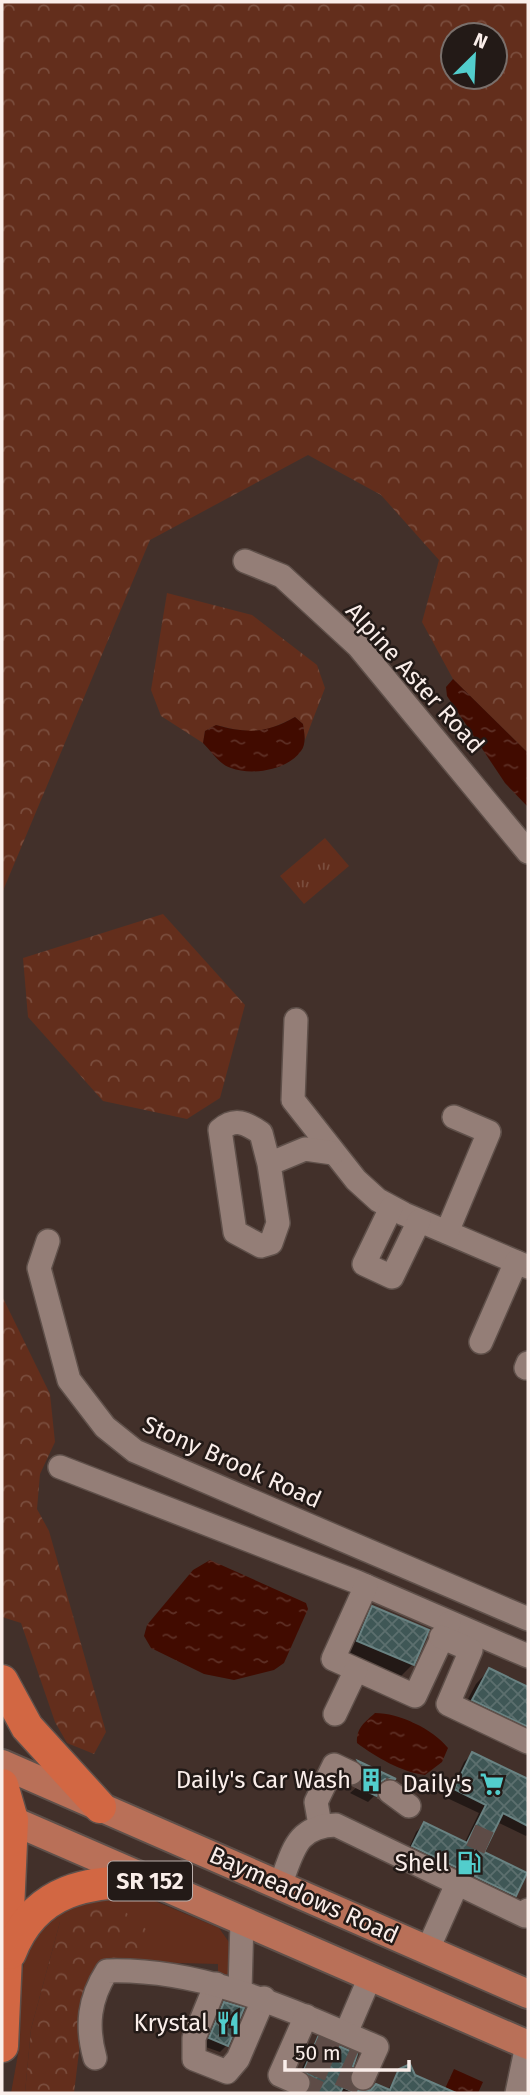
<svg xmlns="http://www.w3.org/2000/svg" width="530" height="2095" viewBox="0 0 530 2095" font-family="'Fira Sans',sans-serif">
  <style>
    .green { fill: #632e1c }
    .forest { fill: url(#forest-crowns); fill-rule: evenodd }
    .park { fill: url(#park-tufts) }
    .water { fill: url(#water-ripples) }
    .shadow { fill: #0007 }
    .building { fill: url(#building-cross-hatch); stroke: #698282; stroke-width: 2 }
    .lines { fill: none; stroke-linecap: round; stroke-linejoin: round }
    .minor-tunnel { stroke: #5e4c47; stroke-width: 23; stroke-dasharray: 23 11; stroke-linecap: butt }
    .minor-casing { stroke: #5f504a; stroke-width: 26 }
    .major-casing { stroke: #5f504a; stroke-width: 32 }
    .highway-casing { stroke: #5f504a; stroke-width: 35 }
    .minor { stroke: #947e77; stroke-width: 23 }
    .major { stroke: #b97058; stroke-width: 28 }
    .highway { stroke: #d26743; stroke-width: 32 }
    .labels { text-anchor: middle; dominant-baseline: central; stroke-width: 5; stroke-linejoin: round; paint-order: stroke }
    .shield { fill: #231a17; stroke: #baaeab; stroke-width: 2 }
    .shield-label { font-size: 23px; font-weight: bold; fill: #faeeea }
    .street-label { font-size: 24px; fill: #faeeea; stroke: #231a17 }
    .poi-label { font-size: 24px; fill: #faeeea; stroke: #231a17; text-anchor: end }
  </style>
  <defs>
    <pattern id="forest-crowns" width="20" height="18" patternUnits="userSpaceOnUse" patternTransform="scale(1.75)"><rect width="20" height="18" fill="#632e1c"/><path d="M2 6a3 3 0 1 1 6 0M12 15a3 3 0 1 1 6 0" fill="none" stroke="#7a4d3d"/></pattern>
    <pattern id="park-tufts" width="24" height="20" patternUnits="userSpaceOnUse" patternTransform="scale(1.75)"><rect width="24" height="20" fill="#632e1c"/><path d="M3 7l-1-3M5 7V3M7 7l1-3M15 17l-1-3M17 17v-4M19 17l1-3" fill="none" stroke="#7a4d3d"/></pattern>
    <pattern id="water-ripples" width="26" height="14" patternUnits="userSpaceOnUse" patternTransform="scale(1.75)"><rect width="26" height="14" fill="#410b00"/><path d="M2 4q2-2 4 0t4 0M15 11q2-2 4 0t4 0" fill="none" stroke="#5d2f25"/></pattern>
    <pattern id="building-cross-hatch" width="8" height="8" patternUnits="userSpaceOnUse" patternTransform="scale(1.75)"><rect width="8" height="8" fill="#3f5756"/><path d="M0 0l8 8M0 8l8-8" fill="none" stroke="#5c6f6e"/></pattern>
  </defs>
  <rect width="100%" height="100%" fill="#42302a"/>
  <!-- green -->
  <path class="green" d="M131,1891L219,1928L231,1945L233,1968L223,1979L218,1978V1964L141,1962L60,1922L31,2029L25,2093H11L20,2043L21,1982L27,1941L53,1907Z"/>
  <!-- forest -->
  <g class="forest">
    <path d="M2,2H528V753L453,679L422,622L439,560L381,495L308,455L150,540L2,893ZM453,35H495V77H453Z"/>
    <path d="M167,593L252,615L317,665L325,688L305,740L303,724L295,717C263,734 251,734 216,725L205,731L203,743L161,716L151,690Z"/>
    <path d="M163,914L245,1005L220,1098L187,1119L103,1101L28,1017L23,958Z"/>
    <path d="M2,1296L50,1394L55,1442L40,1474L37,1509L49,1531L106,1732L94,1754L67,1743L55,1722L21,1623L2,1617Z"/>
    <path d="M86,1903L123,1910L147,1930L141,1962L86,1994L74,2093H25L31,2029L60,1922Z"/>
  </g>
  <!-- park -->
  <path class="park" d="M325,838L349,866L304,904L280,876Z"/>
  <!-- water -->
  <g class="water">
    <path d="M453,679L528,753V807L505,783L447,696L446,687Z"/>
    <path d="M295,717L303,724C304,732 307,743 301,751C288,770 252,776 231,768C220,765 211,751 203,743L205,731L216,725C248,734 267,733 295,717Z"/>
    <path d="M210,1560L306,1603L308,1609L284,1663L274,1670L234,1680L204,1674L151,1648L144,1636L147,1625L193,1570Z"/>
    <path d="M375,1713C399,1713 433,1729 448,1748L442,1762L425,1775C401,1772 376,1757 357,1743C356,1728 365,1722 375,1713Z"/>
    <path d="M454,2069L483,2082L478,2093H443Z"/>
  </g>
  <!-- shadow -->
  <g class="shadow">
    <path d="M373,1608L413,1664L399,1678L344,1655L359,1622Z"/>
    <path d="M489,1670L528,1689V1753L460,1714L476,1684Z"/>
    <path d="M472,1754L528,1781V1834L526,1836L497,1822L482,1853L514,1895L506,1903L406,1855L416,1832L424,1824L464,1844L479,1813L447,1798L464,1762Z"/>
    <path d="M359,1764L393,1780L387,1786L377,1785L375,1795L368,1802L350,1793L357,1787L359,1780L353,1770Z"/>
    <path d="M224,2004L227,2045L220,2052L203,2046L217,2011Z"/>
    <path d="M319,2039L357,2093L387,2091L400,2070L436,2087L433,2093H305L304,2082L298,2077L312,2046Z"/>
  </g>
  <!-- building -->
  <g class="building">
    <path d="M372,1606L429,1630L414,1665L357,1641Z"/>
    <path d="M489,1668L528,1687V1727L472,1700Z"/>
    <path d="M472,1752L528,1779V1826L503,1813L484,1852L527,1873L516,1896L412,1846L424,1822L467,1843L486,1805L454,1789Z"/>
    <path d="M358,1761L396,1779H385L379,1783L377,1796L355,1786L363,1780L365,1773Z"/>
    <path d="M224,2002L244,2008L228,2046L209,2038Z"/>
    <path d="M318,2037L357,2054L349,2079L358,2091L371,2090L376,2084L390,2090L399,2069L410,2064L415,2075L456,2093H356L343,2087L340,2093H307L312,2081L304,2070Z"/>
  </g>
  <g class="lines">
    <!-- minor-tunnel -->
    <g class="minor-tunnel">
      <path d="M351,1773L390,1792"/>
      <path d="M471,1835L489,1843"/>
      <path d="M315,2044L354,2061"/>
      <path d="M308,2061L361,2083"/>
      <path d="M298,2083L320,2093"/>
    </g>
    <!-- minor casing -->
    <g class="minor-casing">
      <g id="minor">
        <path d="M245,561L282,576L358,646L528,852"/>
        <path d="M296,1020L293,1100L356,1180L378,1200L404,1214L528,1267"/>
        <path d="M269,1164L261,1133C246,1123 235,1117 220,1130L235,1232L261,1246L271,1243L278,1223L269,1164L305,1149L333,1153"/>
        <path d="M391,1208L364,1264L392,1277L419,1221"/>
        <path d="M447,1232L489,1132L454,1117"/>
        <path d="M48,1241L39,1268L69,1380L105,1427L135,1451L528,1619"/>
        <path d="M481,1342L516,1262"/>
        <path d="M526,1368L528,1363"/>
        <path d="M60,1467L357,1582L528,1656"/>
        <path d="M366,1586L333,1659L415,1696L449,1623"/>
        <path d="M441,1637L471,1650L448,1704L528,1742"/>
        <path d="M335,1714L356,1670"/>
        <path d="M390,1792L409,1806"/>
        <path d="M320,1825L316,1802L334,1765L351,1773"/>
        <path d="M280,1885C293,1853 295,1826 336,1825L525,1916L528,1910"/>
        <path d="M428,1949L457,1884"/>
        <path d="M216,1984L194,2038V2059L227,2072L238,2059L264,1998"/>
        <path d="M240,1990L242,1921"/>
        <path d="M346,2033L370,1977"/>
        <path d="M95,2058C86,2026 89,1999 107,1971C204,1968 290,2010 377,2047L363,2078"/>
        <path d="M298,2083L280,2075L306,2016"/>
        <path d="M517,2093L527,2045"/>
      </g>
    </g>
    <!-- major casing -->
    <g class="major-casing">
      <g id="major">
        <path d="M2,1764L528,1994"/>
        <path d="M2,1816L528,2045"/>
      </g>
    </g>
    <!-- highway casing -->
    <g class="highway-casing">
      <g id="highway">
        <path d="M2,1681L27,1727L100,1807"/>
        <path d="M2,1785L12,1820L2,2046"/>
        <path d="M10,1953C35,1888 90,1880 152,1882"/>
      </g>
    </g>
    <!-- minor -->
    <use href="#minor" class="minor"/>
    <!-- major -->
    <use href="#major" class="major"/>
    <!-- highway -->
    <use href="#highway" class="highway"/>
  </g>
  <!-- icons -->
  <defs>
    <g id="building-bare" transform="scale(1.89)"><path d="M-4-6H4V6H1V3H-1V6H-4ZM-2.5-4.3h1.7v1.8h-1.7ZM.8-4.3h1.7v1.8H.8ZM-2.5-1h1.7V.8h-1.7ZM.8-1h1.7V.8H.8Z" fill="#52cdcc" stroke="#231a17" stroke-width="2.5" paint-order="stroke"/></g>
    <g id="supermarket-bare" transform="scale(1.89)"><path d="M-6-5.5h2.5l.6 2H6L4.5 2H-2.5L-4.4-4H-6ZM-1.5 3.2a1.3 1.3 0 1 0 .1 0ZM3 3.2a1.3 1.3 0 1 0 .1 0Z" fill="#52cdcc" stroke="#231a17" stroke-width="2.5" paint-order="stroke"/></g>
    <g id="fuel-bare" transform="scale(1.89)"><path d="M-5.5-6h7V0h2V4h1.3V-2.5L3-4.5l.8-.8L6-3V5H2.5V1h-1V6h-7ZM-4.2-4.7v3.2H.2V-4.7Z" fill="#52cdcc" stroke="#231a17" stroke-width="2.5" paint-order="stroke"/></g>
    <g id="restaurant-bare" transform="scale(1.89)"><path d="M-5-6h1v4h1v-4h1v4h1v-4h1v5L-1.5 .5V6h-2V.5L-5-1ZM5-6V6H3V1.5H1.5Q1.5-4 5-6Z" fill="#52cdcc" stroke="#231a17" stroke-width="2.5" paint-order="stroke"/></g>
  </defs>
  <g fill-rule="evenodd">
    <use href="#building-bare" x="371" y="1780"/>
    <use href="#supermarket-bare" x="492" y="1784"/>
    <use href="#fuel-bare" x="469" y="1863"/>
    <use href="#restaurant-bare" x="228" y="2023"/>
  </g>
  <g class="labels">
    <!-- shield labels -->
    <rect class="shield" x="108" y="1861.5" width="84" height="39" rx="5"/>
    <g class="shield-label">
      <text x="150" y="1881">SR 152</text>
    </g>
    <!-- street labels -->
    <g class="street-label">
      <text transform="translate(415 678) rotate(48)">Alpine Aster Road</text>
      <text transform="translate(232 1462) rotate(24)">Stony Brook Road</text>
      <text transform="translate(304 1895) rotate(24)">Baymeadows Road</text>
    </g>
    <!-- poi labels -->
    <g class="poi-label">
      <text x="351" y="1780">Daily's Car Wash</text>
      <text x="472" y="1784">Daily's</text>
      <text x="449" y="1863">Shell</text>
      <text x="208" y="2023">Krystal</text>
    </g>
  </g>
  <!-- border -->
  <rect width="530" height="2095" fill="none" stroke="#faeeea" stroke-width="7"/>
  <!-- north arrow -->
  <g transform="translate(474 56) rotate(24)"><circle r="33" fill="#231a17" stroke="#796f6b" stroke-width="2"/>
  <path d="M0-5L12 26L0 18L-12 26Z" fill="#52cdcc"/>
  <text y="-10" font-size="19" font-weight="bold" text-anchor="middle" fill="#faeeea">N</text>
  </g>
  <!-- scale -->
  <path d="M285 2060v10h124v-10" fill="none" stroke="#faeeea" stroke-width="3.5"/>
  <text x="295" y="2060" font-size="21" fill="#faeeea" stroke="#231a17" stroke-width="5" paint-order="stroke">50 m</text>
</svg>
